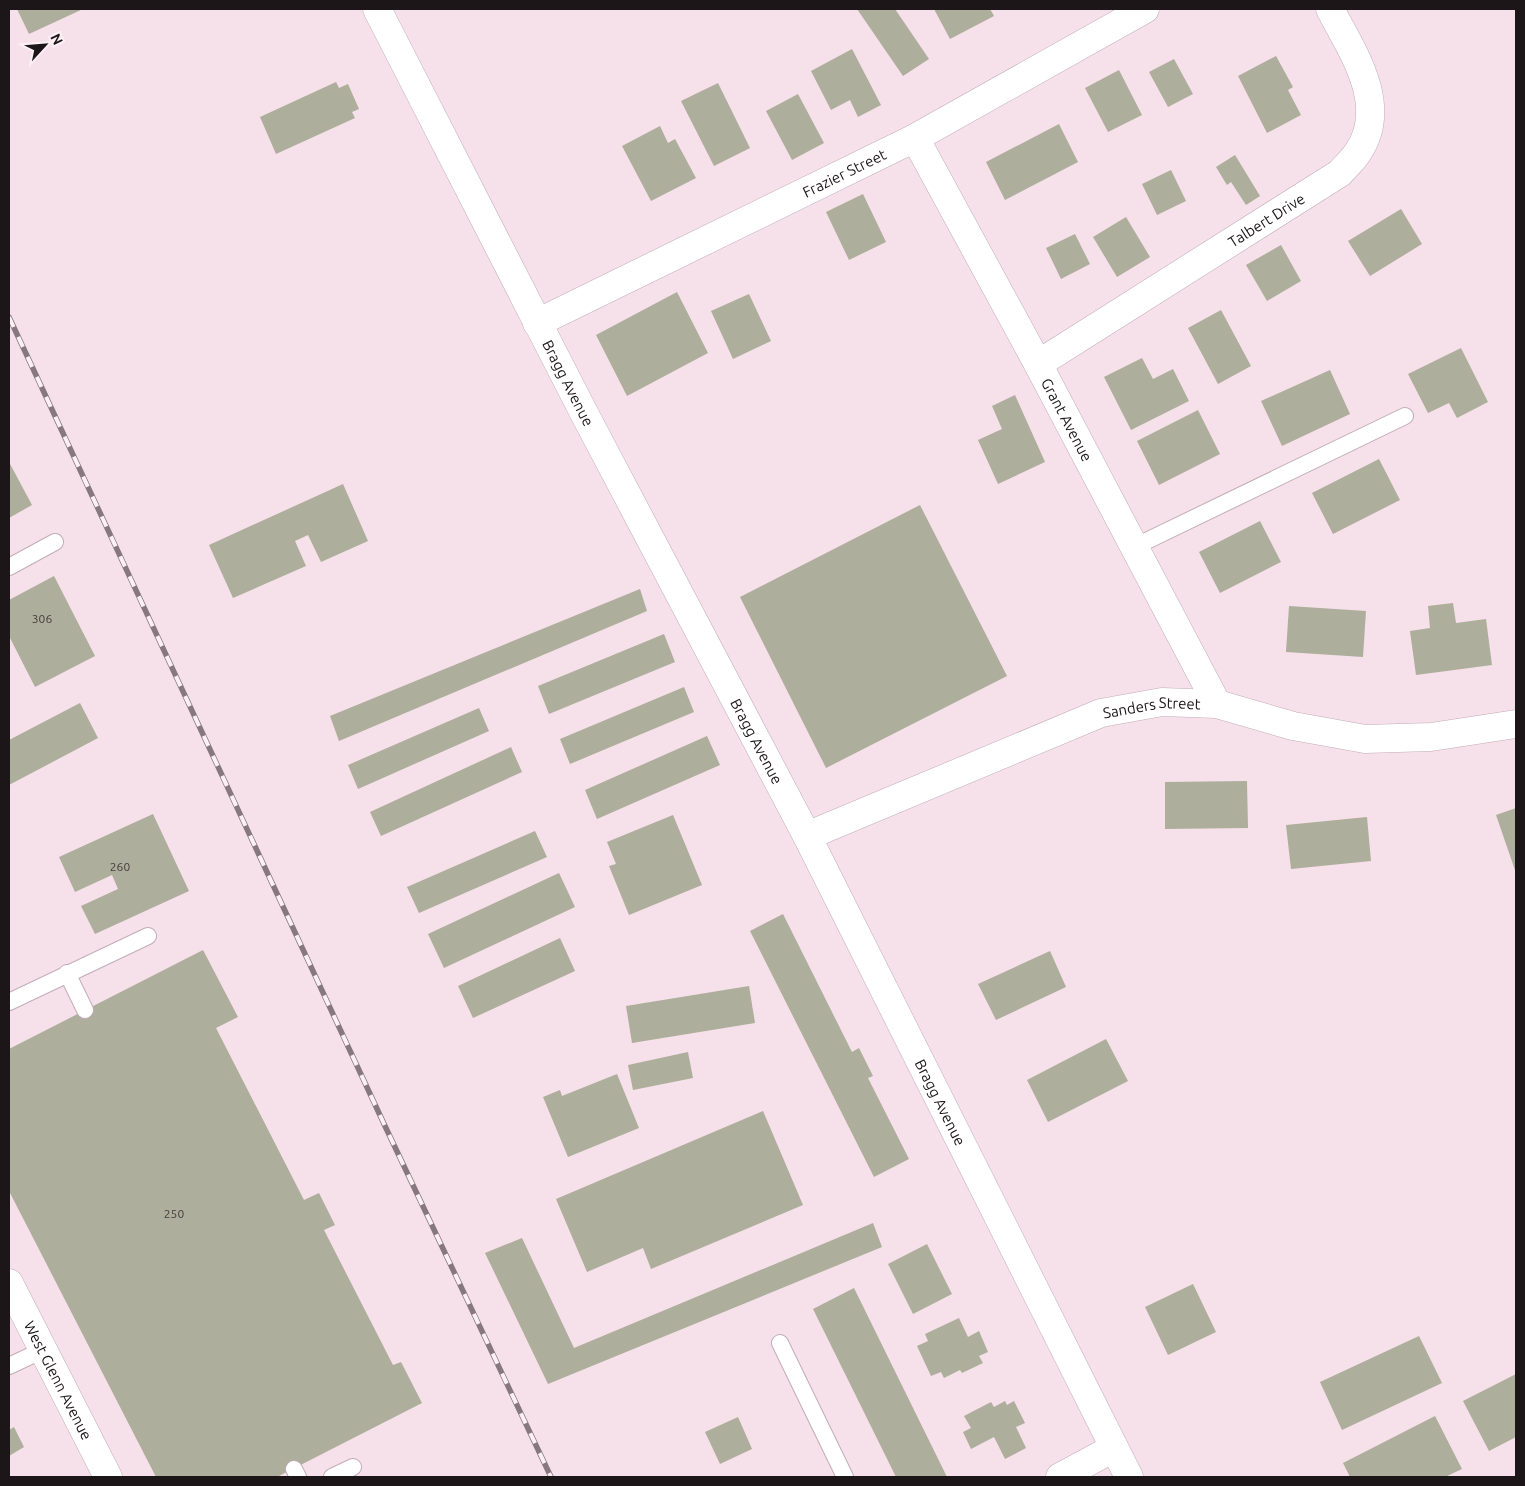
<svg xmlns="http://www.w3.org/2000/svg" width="1525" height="1486" viewBox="0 0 1525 1486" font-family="Ubuntu,sans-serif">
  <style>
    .building { fill: #adae9b }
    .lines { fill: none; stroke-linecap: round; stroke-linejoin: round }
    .lane-casing { stroke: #c2adb5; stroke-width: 18 }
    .street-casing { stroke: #c2adb5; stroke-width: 29 }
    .secondary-casing { stroke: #c2adb5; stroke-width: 29 }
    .lane { stroke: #fff; stroke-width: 16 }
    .street { stroke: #fff; stroke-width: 28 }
    .secondary { stroke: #fff; stroke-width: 28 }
    .rail-casing { stroke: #86787e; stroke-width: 5.5 }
    .rail { stroke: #fdf0f5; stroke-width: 4; stroke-dasharray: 11; stroke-linecap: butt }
    .labels { text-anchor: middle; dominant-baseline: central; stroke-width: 4; stroke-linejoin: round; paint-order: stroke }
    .number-label { font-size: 12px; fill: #413c3a }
    .street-label { font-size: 15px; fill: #1d1619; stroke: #fdf0f5 }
  </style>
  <rect width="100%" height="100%" fill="#f6e0e9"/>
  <!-- building -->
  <g class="building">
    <path d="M17,9H83L29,34Z"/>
    <path d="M857,9H895L929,59L903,76Z"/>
    <path d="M934,9H990L994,16L950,39Z"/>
    <path d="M852,49L881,105L858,117L850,100L831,110L811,71Z"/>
    <path d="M1276,56L1293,87L1288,90L1301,115L1267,133L1238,76Z"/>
    <path d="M1174,59L1193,94L1168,107L1149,72Z"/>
    <path d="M1119,70L1142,115L1108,132L1085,88Z"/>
    <path d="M336,82L339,88L348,84L359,109L352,112L355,118L276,154L260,117Z"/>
    <path d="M718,83L750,148L714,166L681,101Z"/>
    <path d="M798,94L824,143L792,160L766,111Z"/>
    <path d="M1059,124L1078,162L1005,200L986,162Z"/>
    <path d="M660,126L668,143L675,139L696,178L651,201L622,146Z"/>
    <path d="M1235,155L1260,196L1246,205L1231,182L1227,185L1216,167Z"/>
    <path d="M1171,170L1186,201L1157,215L1142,184Z"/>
    <path d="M863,194L886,242L849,260L826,212Z"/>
    <path d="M1401,209L1422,244L1370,276L1348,241Z"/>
    <path d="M1126,217L1150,257L1117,277L1093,237Z"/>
    <path d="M1075,234L1090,264L1061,279L1046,248Z"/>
    <path d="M1281,245L1301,281L1267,301L1246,265Z"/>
    <path d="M677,292L708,353L627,396L596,335Z"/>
    <path d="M749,294L771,341L733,359L711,311Z"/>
    <path d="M1221,310L1251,366L1218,384L1188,328Z"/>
    <path d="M1461,348L1488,402L1457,418L1449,403L1428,413L1408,374Z"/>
    <path d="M1142,358L1153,379L1173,369L1189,401L1131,430L1104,377Z"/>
    <path d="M1330,370L1350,414L1282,446L1261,401Z"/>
    <path d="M1015,395L1045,462L998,484L978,440L1002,429L992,406Z"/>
    <path d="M1198,410L1220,454L1159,485L1137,441Z"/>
    <path d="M1379,459L1400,500L1333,534L1312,493Z"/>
    <path d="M9,462L32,505L9,518Z"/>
    <path d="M343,484L368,541L321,562L308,535L295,541L306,566L233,598L209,545Z"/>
    <path d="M920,505L1007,676L826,768L740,597Z"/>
    <path d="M1260,521L1281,562L1220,593L1199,552Z"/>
    <path d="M54,576L95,656L35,687L9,636V600Z"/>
    <path d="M640,589L647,611L339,741L330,716Z"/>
    <path d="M1453,603L1456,623L1486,619L1492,665L1416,675L1410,631L1430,628L1428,606Z"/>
    <path d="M1289,606L1366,611L1363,657L1286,652Z"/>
    <path d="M664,634L675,662L549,714L538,686Z"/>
    <path d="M684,687L694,712L570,764L560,739Z"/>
    <path d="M80,703L98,738L9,785V740Z"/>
    <path d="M479,708L489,731L358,789L348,765Z"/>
    <path d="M707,736L720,765L597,819L585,790Z"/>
    <path d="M511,747L522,772L381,836L370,812Z"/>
    <path d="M1247,781L1248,828L1165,829V782Z"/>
    <path d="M1516,808V873L1496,815Z"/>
    <path d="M153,814L189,891L95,934L81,906L118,889L112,875L75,892L59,857Z"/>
    <path d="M673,815L702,885L629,915L609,866L616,864L607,842Z"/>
    <path d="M1367,817L1371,861L1291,869L1286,825Z"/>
    <path d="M535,831L547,857L419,913L407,887Z"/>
    <path d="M559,873L575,907L444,968L428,934Z"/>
    <path d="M783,914L852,1052L859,1048L873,1076L868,1078L909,1159L874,1177L750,931Z"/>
    <path d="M560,938L575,971L473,1018L458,986Z"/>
    <path d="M203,950L238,1017L216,1028L304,1200L319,1193L335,1225L324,1230L393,1365L401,1362L422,1403L277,1477H156L9,1191V1049Z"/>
    <path d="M1050,951L1066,987L996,1020L978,984Z"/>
    <path d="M749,986L755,1023L632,1043L626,1006Z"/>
    <path d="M1106,1039L1128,1081L1048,1122L1027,1080Z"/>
    <path d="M688,1052L693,1078L633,1090L628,1065Z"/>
    <path d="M617,1074L639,1128L568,1157L543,1097L560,1090L562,1096Z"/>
    <path d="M763,1111L803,1205L651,1269L643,1248L587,1272L556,1199Z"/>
    <path d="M873,1223L882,1247L548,1384L485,1253L522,1238L574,1348Z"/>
    <path d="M927,1244L952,1294L913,1314L888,1264Z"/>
    <path d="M1193,1284L1216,1332L1168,1355L1145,1307Z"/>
    <path d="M854,1288L947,1477H896L813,1309Z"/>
    <path d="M959,1318L968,1337L979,1331L988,1352L979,1356L983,1363L962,1373L960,1370L944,1378L941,1372L931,1376L917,1346L928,1341L925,1334Z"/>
    <path d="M1419,1336L1442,1383L1342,1430L1320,1382Z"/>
    <path d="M1516,1374V1437L1489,1451L1463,1401Z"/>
    <path d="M1005,1401L1007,1405L1014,1401L1025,1423L1016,1427L1026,1448L1005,1459L994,1437L971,1449L963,1432L971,1428L964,1416L991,1402L994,1407Z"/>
    <path d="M1435,1416L1462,1469L1445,1477H1350L1343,1463Z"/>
    <path d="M738,1417L752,1449L720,1464L705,1432Z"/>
    <path d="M14,1427L24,1447L9,1456V1430Z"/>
  </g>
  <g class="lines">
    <!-- lane casing -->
    <g class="lane-casing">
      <g id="lane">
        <path d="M1134,547L1405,416"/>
        <path d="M9,567L55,542"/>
        <path d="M67,973L85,1010"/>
        <path d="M9,1002L148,936"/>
        <path d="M780,1343L845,1477"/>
        <path d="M9,1366L43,1350"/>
        <path d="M294,1469L298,1477"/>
        <path d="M332,1477L353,1467"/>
      </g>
    </g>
    <!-- street casing -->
    <g class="street-casing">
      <g id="street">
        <path id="s1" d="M915,138L1038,364L1217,704"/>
        <path id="s2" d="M537,323L915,138L1145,9"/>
        <path id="s3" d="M1038,364L1340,173C1346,166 1353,160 1358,152C1390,105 1352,51 1330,9"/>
        <path id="s4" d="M807,836L1101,713L1162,702L1217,704L1293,726L1365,739L1431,737L1516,724"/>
        <path d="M1060,1477L1114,1448"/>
      </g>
    </g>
    <!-- secondary casing -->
    <g class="secondary-casing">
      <g id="secondary">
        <path id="s5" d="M377,9L585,415L807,836L1129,1477"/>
        <path id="s6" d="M9,1283L108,1477"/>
      </g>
    </g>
    <!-- lane -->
    <use href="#lane" class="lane"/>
    <!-- street -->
    <use href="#street" class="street"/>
    <!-- secondary -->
    <use href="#secondary" class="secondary"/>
    <!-- rail casing -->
    <g class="rail-casing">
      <path id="rail" d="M9,317L385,1126L551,1477"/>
    </g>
    <!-- rail -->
    <use href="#rail" class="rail"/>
  </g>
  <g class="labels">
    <!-- number labels -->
    <g class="number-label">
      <text x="42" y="618">306</text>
      <text x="120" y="866">260</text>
      <text x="174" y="1213">250</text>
    </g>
    <!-- street labels -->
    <g class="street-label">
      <text stroke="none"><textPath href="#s2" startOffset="342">Frazier Street</textPath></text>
      <text stroke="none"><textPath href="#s3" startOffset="270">Talbert Drive</textPath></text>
      <text stroke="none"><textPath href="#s5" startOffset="420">Bragg Avenue</textPath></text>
      <text stroke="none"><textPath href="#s1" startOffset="320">Grant Avenue</textPath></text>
      <text stroke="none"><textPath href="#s4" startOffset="370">Sanders Street</textPath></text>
      <text stroke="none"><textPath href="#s5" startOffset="825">Bragg Avenue</textPath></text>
      <text stroke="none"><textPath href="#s5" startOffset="1230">Bragg Avenue</textPath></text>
      <text stroke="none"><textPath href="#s6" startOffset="109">West Glenn Avenue</textPath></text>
    </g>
  </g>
  <!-- border -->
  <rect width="1525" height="1486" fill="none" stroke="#1d1619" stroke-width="20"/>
  <!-- north arrow -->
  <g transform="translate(45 45) rotate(64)" stroke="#fdf0f5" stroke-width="4" paint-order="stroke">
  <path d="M0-4L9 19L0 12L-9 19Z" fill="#1d1619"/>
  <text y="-8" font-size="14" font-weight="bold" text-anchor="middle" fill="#1d1619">N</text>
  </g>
</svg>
